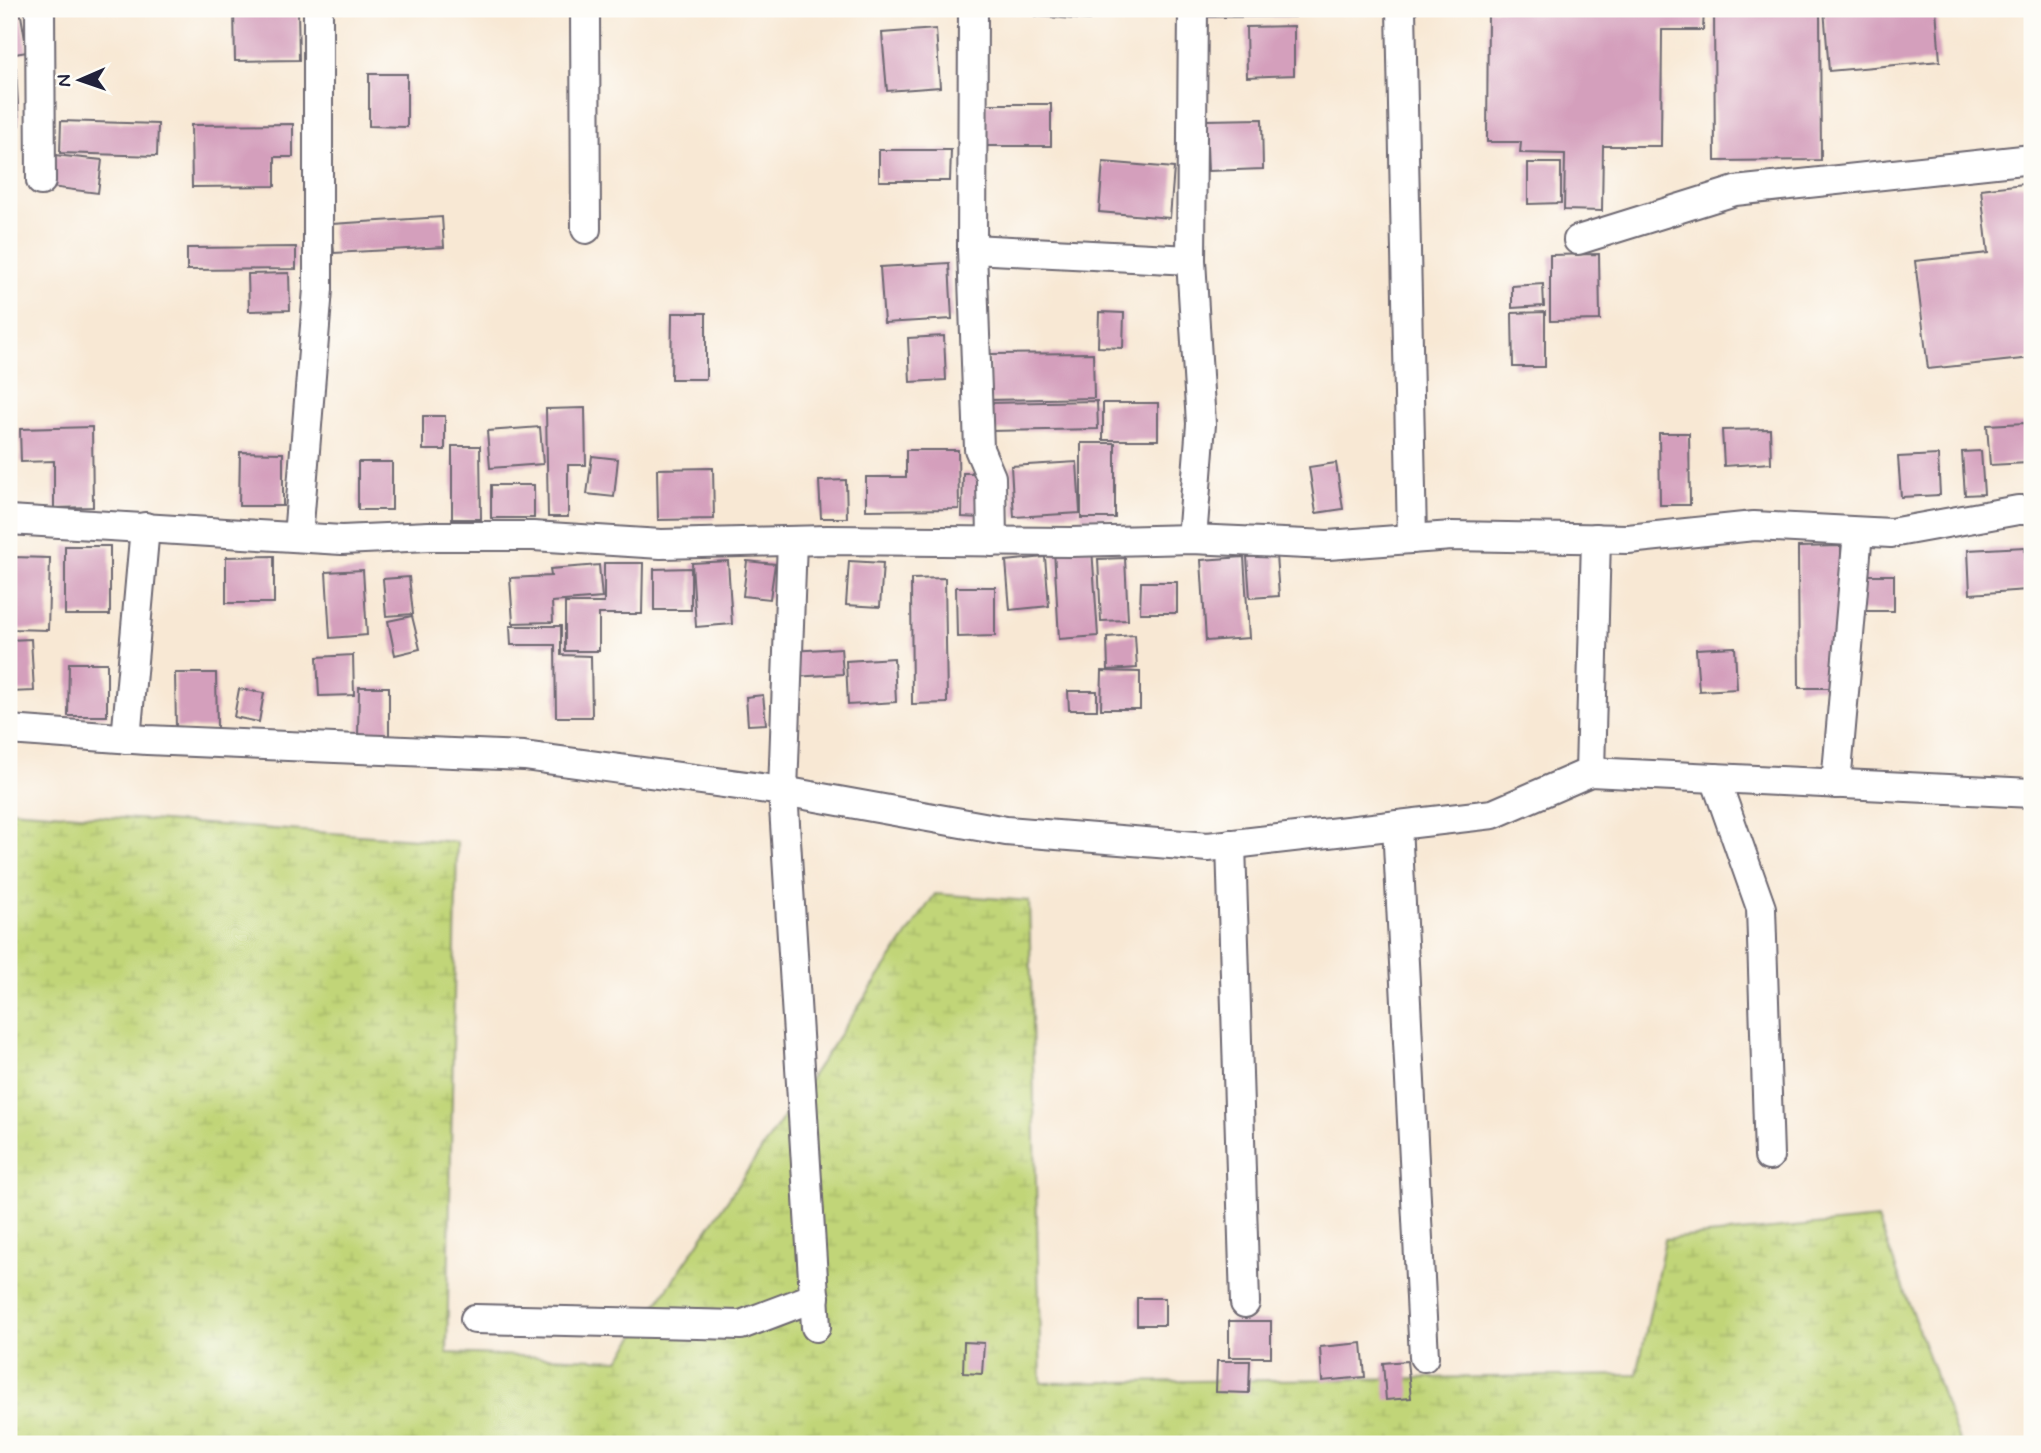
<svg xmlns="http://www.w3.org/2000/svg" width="2041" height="1453" viewBox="0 0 2041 1453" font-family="Mynerve,sans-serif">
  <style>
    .wetland { fill: url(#wetland-marsh); stroke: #727c5a; stroke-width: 2 }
    .building { fill: #d49fbc }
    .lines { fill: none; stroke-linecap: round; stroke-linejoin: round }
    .street-casing { stroke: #6d6771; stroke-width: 32 }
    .street { stroke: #fff; stroke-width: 28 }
  </style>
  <defs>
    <pattern id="wetland-marsh" width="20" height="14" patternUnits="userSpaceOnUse" patternTransform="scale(1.75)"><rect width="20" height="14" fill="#c1d578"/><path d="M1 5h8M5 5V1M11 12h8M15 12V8" fill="none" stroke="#a6b769"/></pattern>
  </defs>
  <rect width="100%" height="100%" fill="#fdfcf7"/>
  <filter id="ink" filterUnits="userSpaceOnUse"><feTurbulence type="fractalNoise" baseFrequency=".0143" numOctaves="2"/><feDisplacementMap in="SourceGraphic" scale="14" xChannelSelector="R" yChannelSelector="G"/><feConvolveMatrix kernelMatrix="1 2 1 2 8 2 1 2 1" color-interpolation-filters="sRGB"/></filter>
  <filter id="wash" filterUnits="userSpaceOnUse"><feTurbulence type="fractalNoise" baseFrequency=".00686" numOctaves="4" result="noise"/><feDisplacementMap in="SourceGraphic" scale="28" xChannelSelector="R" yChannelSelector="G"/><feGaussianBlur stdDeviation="1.57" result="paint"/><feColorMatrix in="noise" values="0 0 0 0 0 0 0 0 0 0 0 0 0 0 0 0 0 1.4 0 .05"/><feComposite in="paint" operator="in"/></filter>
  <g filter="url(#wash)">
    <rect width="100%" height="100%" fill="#f8e8d4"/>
    <!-- wetland -->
    <path class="wetland" d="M9,810L457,842L447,1353L619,1360L935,894L1029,901L1041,1383L1637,1375L1665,1239L1878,1219L1960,1444H9Z"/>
    <g id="blocks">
      <!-- building -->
      <g class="building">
        <path d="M9,9H20L27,52L9,55Z"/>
        <path d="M234,9H298L299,60L235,61Z"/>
        <path d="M1035,9H1090L1089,20L1035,16Z"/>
        <rect x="1207" y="9" width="88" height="8"/>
        <path d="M1488,9H1704L1703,30H1662L1661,146H1603L1602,211L1564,210L1565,154L1520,153L1521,142H1487Z"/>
        <path d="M1714,9H1820L1821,160L1715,161Z"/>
        <path d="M1824,9H1936L1940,61L1829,71Z"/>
        <path d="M1294,26V75L1247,77L1246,27Z"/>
        <path d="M936,29L940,87L887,91L882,33Z"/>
        <path d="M9,68H16L19,125L9,126Z"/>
        <path d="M369,74H407V127L369,126Z"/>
        <rect x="985" y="104" width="66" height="42"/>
        <path d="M1262,119L1263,169L1208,171L1206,120Z"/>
        <path d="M61,121L158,124L157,156L60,153Z"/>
        <path d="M293,124V157H275V186L192,187L191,125Z"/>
        <path d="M879,150H951L950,181H879Z"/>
        <path d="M54,155L102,160L98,193L50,187Z"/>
        <path d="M1103,162L1174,168L1170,218L1099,212Z"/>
        <path d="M1528,163H1561V203L1528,204Z"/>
        <path d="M2032,183V358L1928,369L1915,261L1988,253L1981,189Z"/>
        <path d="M442,217L444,247L334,253L332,224Z"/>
        <path d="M296,247V269L187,270V248Z"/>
        <path d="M1599,254L1600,320L1550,321V255Z"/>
        <path d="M949,263L952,319L884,323L880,267Z"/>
        <path d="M289,273L290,310L249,311L248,274Z"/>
        <path d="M1543,284L1544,306L1512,308V286Z"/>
        <path d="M1099,312L1124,313L1123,348L1098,347Z"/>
        <path d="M1545,312V367H1513L1512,313Z"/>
        <path d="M672,313H706V379H671Z"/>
        <path d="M944,336L946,380L910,382L908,338Z"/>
        <path d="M1093,353L1094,398L989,400V354Z"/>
        <path d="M1097,401L1098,429L990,431L989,403Z"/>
        <rect x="1103" y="403" width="55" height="37"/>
        <path d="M585,408L586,465H568V517H548L546,409Z"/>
        <rect x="423" y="416" width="22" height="34"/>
        <path d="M2025,423L2028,463L1990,465L1987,425Z"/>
        <path d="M92,427L93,507L54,508V461L21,462L20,429Z"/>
        <path d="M540,427L543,464L490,468L487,431Z"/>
        <path d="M1770,429L1771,463L1724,466L1722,430Z"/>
        <path d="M1659,433H1689L1690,505H1660Z"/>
        <rect x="1081" y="443" width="34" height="75"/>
        <path d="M452,446H480L481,519H452Z"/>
        <path d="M906,450H958L959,509L866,510V477H906Z"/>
        <path d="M1981,451L1984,494L1965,495L1962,452Z"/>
        <path d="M240,452L283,453V506H239Z"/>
        <path d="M1938,455L1940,495L1901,497L1898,457Z"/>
        <path d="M592,456L618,459L614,497L587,494Z"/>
        <rect x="358" y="462" width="34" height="48"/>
        <path d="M1077,462L1080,513L1014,517L1011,466Z"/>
        <path d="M1336,463L1343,509L1316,513L1309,467Z"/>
        <path d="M713,468L714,519L658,520L657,469Z"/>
        <path d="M963,473H982L981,518L962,517Z"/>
        <path d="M846,480L847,518H821L819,481Z"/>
        <rect x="491" y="485" width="43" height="33"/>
        <rect x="65" y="546" width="45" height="69"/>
        <path d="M1841,546L1843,688H1799L1798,547Z"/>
        <path d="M2025,547L2027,590L1970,594L1968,550Z"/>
        <path d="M1092,548L1098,636L1059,639L1054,550Z"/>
        <path d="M1276,555L1279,596L1250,598L1247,557Z"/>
        <path d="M274,556V603H226V557Z"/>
        <path d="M12,557L50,558L48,630L10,629Z"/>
        <path d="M1045,557L1049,606L1010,610L1006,561Z"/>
        <path d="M1244,557L1249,638L1206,641L1201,560Z"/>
        <path d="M1125,558L1128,620L1101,621L1098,559Z"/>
        <path d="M728,561L732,624L696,627L692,563Z"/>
        <path d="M747,561L775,564L770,599L743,596Z"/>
        <path d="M849,561L883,563L880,607L846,605Z"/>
        <path d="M604,563H643L642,614H599V651H565V603H604Z"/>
        <path d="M599,565L602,598L552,602L553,622L513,623L510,578L551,576L550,569Z"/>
        <path d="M691,568V610H654V569Z"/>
        <path d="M363,570L367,635L330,638L326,572Z"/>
        <path d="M1857,575H1894V611H1856Z"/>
        <path d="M409,577L413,614L386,616L383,579Z"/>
        <path d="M945,578L947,703L912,704L911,579Z"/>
        <path d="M1141,582H1177V613H1140Z"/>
        <path d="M956,587H995V636L957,637Z"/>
        <path d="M412,616L420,649L395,655L388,621Z"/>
        <path d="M510,626H561V655L591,656L592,717H556L555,645H511Z"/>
        <path d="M1135,635L1137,668L1108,670L1107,637Z"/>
        <path d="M31,639L34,691L9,692V640Z"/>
        <path d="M1735,647L1737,689L1699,691L1696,649Z"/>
        <path d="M841,648L843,674L793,677L792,651Z"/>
        <path d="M353,655L354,695L319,696L317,657Z"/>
        <path d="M894,658L896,702L848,705L846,661Z"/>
        <path d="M69,663H107V716H68Z"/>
        <path d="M1102,671L1140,672V709H1101Z"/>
        <path d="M175,673H216L217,728H176Z"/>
        <path d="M359,687H389V737H358Z"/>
        <path d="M239,689L264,693L259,722L234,717Z"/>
        <path d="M1068,691H1097V710H1069Z"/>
        <path d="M763,695L766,724L748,725L746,697Z"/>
        <rect x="1137" y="1298" width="28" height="27"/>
        <rect x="1229" y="1321" width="42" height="36"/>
        <path d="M964,1342L984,1343L982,1374L963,1373Z"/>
        <path d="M1362,1343L1365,1377L1322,1381L1320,1347Z"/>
        <path d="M1217,1361H1250L1249,1393L1216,1392Z"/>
        <path d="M1407,1361L1411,1398L1386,1400L1383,1363Z"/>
      </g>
    </g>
  </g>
  <g filter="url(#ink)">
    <use href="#blocks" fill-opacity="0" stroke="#6d6771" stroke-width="2"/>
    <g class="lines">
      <!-- street casing -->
      <g class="street-casing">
        <g id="street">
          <path d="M40,9L41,181"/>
          <path d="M585,9L586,229"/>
          <path d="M973,9L972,249L979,449L991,477L992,542"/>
          <path d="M1401,9L1412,539"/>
          <path d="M1578,240L1735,191L2032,159"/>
          <path d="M972,249L1191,260"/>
          <path d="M9,520L342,540L429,536H533L661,544L827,540L1071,542L1192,539L1328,545L1452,536L1628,539L1754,526L1891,533L2018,510H2032"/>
          <path d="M298,537L318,289V9"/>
          <path d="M1192,539L1201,424L1191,260L1193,9"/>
          <path d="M792,541L783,791L816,1327"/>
          <path d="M9,730L147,740L524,756L783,791L1006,831L1208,847L1493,814L1590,772L2032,793"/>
          <path d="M126,739L145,527"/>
          <path d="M1590,772L1596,538"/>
          <path d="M1715,778L1761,908L1769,1156"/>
          <path d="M1836,784L1858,532"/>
          <path d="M1397,825L1424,1357"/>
          <path d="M1231,844L1245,1303"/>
          <path d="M475,1319L741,1325L815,1297"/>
        </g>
      </g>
      <!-- street -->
      <use href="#street" class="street"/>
    </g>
  </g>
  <!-- margin -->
  <rect width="2041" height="1453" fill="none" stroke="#fdfcf7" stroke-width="35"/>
  <!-- north arrow -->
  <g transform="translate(80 80) rotate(268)" stroke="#fdfcf7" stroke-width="5" paint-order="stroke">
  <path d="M0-5L12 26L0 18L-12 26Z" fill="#22223b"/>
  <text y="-10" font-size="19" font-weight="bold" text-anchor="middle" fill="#22223b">N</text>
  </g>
</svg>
